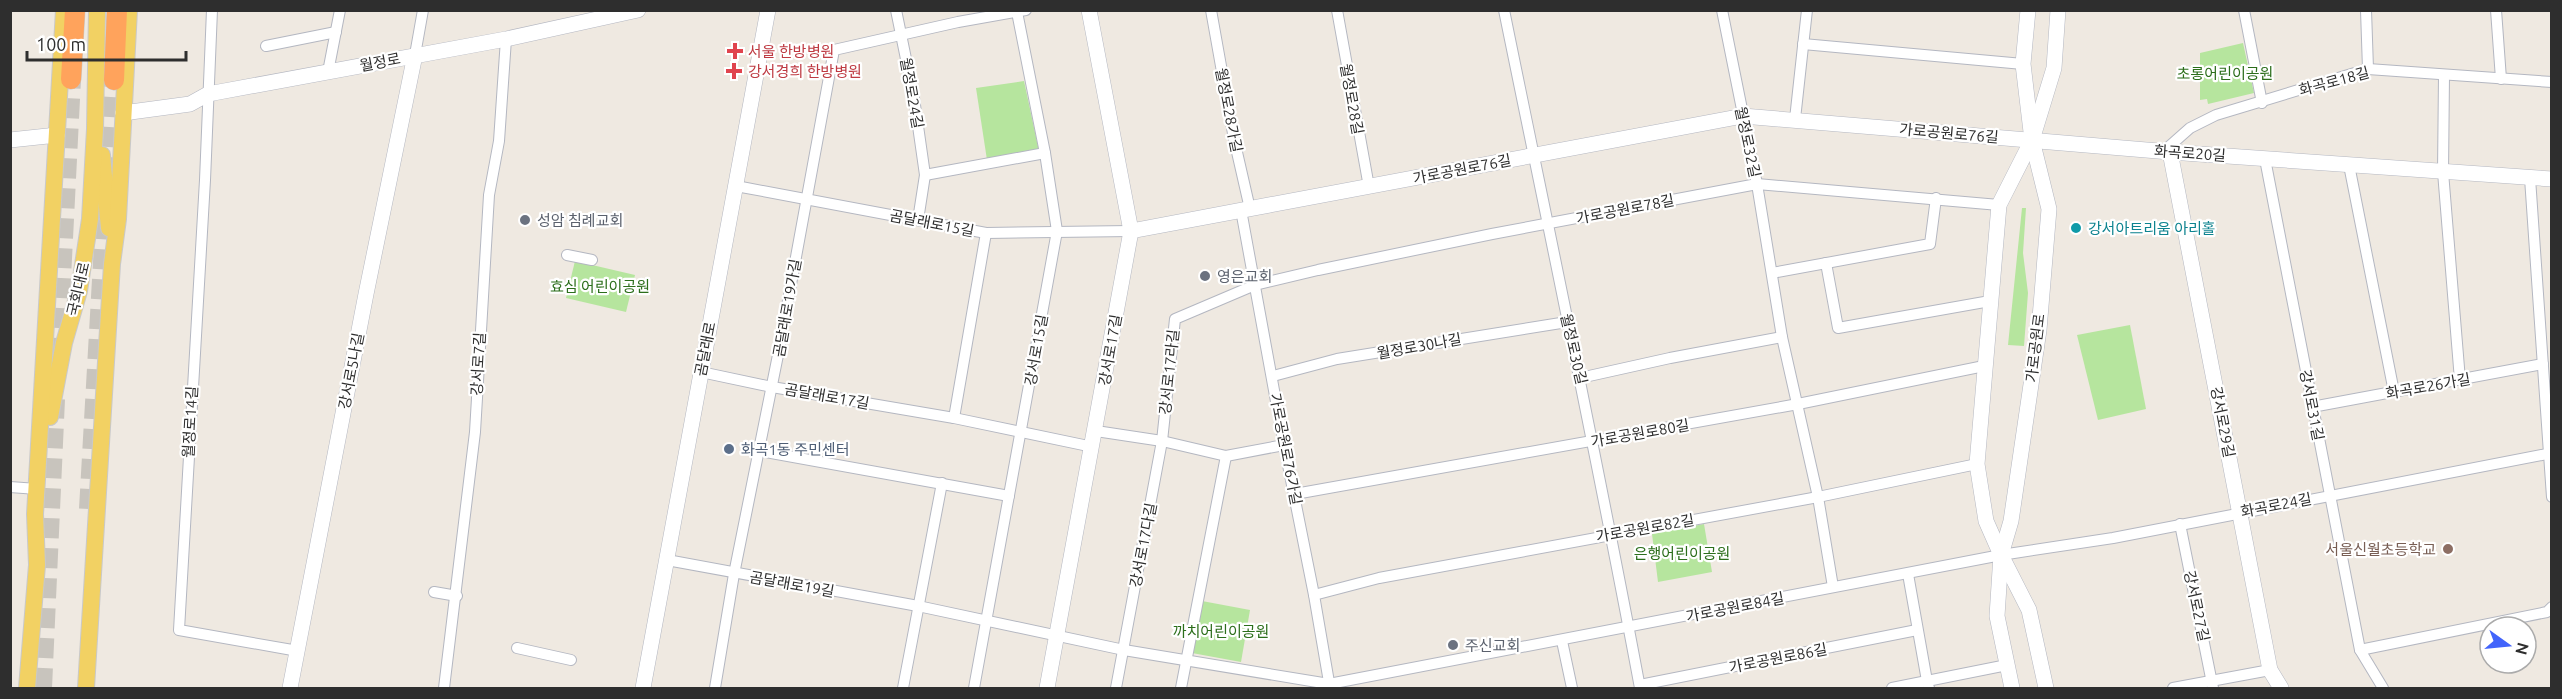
<svg xmlns="http://www.w3.org/2000/svg" width="2562" height="699" viewBox="0 0 2562 699" font-family="Ubuntu,'Noto Sans KR',sans-serif">
  <style>
    .green { fill: #b6e59e }
    .lines { fill: none; stroke-linecap: round; stroke-linejoin: round }
    .highway-tunnel { stroke: #c8c4bd; stroke-width: 20; stroke-dasharray: 20 10; stroke-linecap: butt }
    .street-casing { stroke: #b4b7c1; stroke-width: 12 }
    .secondary-casing { stroke: #b4b7c1; stroke-width: 16 }
    .primary-casing { stroke: #c9c9c9; stroke-width: 18 }
    .highway-casing { stroke: #c9c9c9; stroke-width: 21 }
    .street { stroke: #fff; stroke-width: 10 }
    .secondary { stroke: #fff; stroke-width: 15 }
    .primary { stroke: #f2d163; stroke-width: 16 }
    .highway { stroke: #ffa35c; stroke-width: 20 }
    .health-dot { fill: #e0444e; stroke: #fff; stroke-width: 2 }
    .worship-dot { fill: #6b7280; stroke: #fff; stroke-width: 2 }
    .culture-dot { fill: #0f9aa8; stroke: #fff; stroke-width: 2 }
    .service-dot { fill: #5c6f8a; stroke: #fff; stroke-width: 2 }
    .education-dot { fill: #8d6e63; stroke: #fff; stroke-width: 2 }
    .labels { text-anchor: middle; dominant-baseline: central; stroke-width: 4.5; stroke-linejoin: round; paint-order: stroke }
    .health-label { font-size: 15px; fill: #be3a42; stroke: #fff; text-anchor: start }
    .street-label { font-size: 15px; fill: #2e2e2e; stroke: #fff }
    .park-label { font-size: 15px; fill: #2c6e1b; stroke: #fff }
    .worship-label { font-size: 15px; fill: #5b616d; stroke: #fff; text-anchor: start }
    .culture-label { font-size: 15px; fill: #0d838f; stroke: #fff; text-anchor: start }
    .service-label { font-size: 15px; fill: #4e5e75; stroke: #fff; text-anchor: start }
    .education-label { font-size: 15px; fill: #785e54; stroke: #fff; text-anchor: end }
  </style>
  <rect width="100%" height="100%" fill="#efe9e1"/>
  <!-- green -->
  <g class="green">
    <path d="M2243,43L2254,93L2208,104L2207,99L2200,100V53Z"/>
    <path d="M1024,81L1039,151L987,160L976,88Z"/>
    <path d="M2022,208H2026L2023,253L2028,293L2024,346L2008,345Z"/>
    <path d="M575,261L635,275L626,312L566,298Z"/>
    <path d="M2130,325L2146,409L2098,420L2077,335Z"/>
    <path d="M1704,524L1712,572L1658,582L1652,534Z"/>
    <path d="M1202,601L1250,610L1241,662L1192,653Z"/>
  </g>
  <g class="lines">
    <!-- highway-tunnel -->
    <g class="highway-tunnel">
      <path d="M108,177L114,80"/>
      <path d="M57,358L71,79"/>
      <path d="M89,509L106,209"/>
      <path d="M42,688L55,399"/>
    </g>
    <!-- street casing -->
    <g class="street-casing">
      <g id="street">
        <path d="M212,10L205,180L179,630L298,651"/>
        <path d="M896,10L914,98L925,175L1045,153"/>
        <path d="M1211,10L1234,139L1250,209"/>
        <path d="M1337,10L1369,187"/>
        <path d="M1504,10C1550,236 1598,462 1640,688"/>
        <path d="M1722,10L1757,184L1782,337L1818,497L1833,587"/>
        <path d="M2244,10L2262,103"/>
        <path d="M2366,10L2368,69"/>
        <path d="M2496,10L2501,79"/>
        <path d="M1803,44L2023,64"/>
        <path d="M266,46L336,32"/>
        <path d="M415,55L423,10"/>
        <path d="M328,72L340,10"/>
        <path d="M2444,75L2443,172L2460,380"/>
        <path d="M1795,119L1807,10"/>
        <path d="M2164,151L2190,128L2216,115L2368,69L2552,82"/>
        <path d="M2265,159L2360,650L2383,688"/>
        <path d="M2349,165L2394,392"/>
        <path d="M2530,178L2552,497"/>
        <path d="M736,186L986,233L1131,231"/>
        <path d="M1241,210L1284,445L1314,595L1330,688"/>
        <path d="M918,220L925,175"/>
        <path d="M567,255L592,260"/>
        <path d="M1826,263L1838,328L1990,301"/>
        <path d="M1772,273L1930,244L1936,198"/>
        <path d="M701,372L772,387L954,418L1093,447"/>
        <path d="M1273,376L1337,359L1567,322"/>
        <path d="M1580,378L1670,358L1782,337"/>
        <path d="M2312,407L2543,364"/>
        <path d="M954,418L986,233"/>
        <path d="M1096,431L1162,441L1226,456L1284,445"/>
        <path d="M760,451L1009,496"/>
        <path d="M10,487L37,489"/>
        <path d="M1295,494L1798,404L1984,366"/>
        <path d="M2180,524L2213,688"/>
        <path d="M667,560L918,606L1124,650L1329,684L2001,555L2113,538L2552,453"/>
        <path d="M434,592L457,596"/>
        <path d="M1314,595L1379,578L1818,497L1977,464"/>
        <path d="M1562,641L1572,688"/>
        <path d="M517,648L571,660"/>
        <path d="M2360,650L2547,612L2552,607"/>
        <path d="M1640,685L1917,630"/>
        <path d="M444,688L475,432L489,195L499,141L506,39"/>
        <path d="M715,688L734,574L778,355L834,50L958,22L1026,10"/>
        <path d="M903,688L942,483"/>
        <path d="M974,688L1057,231L1045,153L1017,12"/>
        <path d="M1116,688L1162,441L1175,319L1255,285L1318,270L1492,234L1757,184L1999,205"/>
        <path d="M1181,688L1226,456"/>
        <path d="M1892,688L1927,681L1908,574"/>
        <path d="M1929,688L1927,681L2007,665"/>
        <path d="M2173,688L2270,670"/>
      </g>
    </g>
    <!-- secondary casing -->
    <g class="secondary-casing">
      <g id="secondary">
        <path d="M123,113L190,104L208,94L506,39L638,10"/>
        <path d="M10,140L57,135"/>
        <path d="M2170,152L2270,670L2281,688"/>
        <path d="M1131,231L1743,116L2170,152L2552,179"/>
        <path d="M290,688L366,294L415,55"/>
        <path d="M643,688L768,10"/>
        <path d="M1047,688L1131,231L1089,10"/>
        <path d="M2012,688L1997,616L2001,555L1986,521L1977,464L1999,205L2032,140L2023,64L2028,10"/>
        <path d="M2046,688L2029,610L2001,555L2011,521L2039,330L2049,209L2032,140L2054,68L2058,10"/>
      </g>
    </g>
    <!-- primary casing -->
    <g class="primary-casing">
      <g id="primary">
        <path d="M102,155L109,228"/>
        <path d="M50,417L64,343L79,291L90,219L95,129L97,10"/>
        <path d="M27,688L37,565L35,514L64,10"/>
        <path d="M86,688L112,264L118,219L129,10"/>
      </g>
    </g>
    <!-- highway casing -->
    <g class="highway-casing">
      <g id="highway">
        <path d="M71,79L75,10"/>
        <path d="M114,80L117,10"/>
      </g>
    </g>
    <!-- street -->
    <use href="#street" class="street"/>
    <!-- secondary -->
    <use href="#secondary" class="secondary"/>
    <!-- primary -->
    <use href="#primary" class="primary"/>
    <!-- highway -->
    <use href="#highway" class="highway"/>
  </g>
  <!-- markers -->
  <g class="health-dot">
    <path d="M732 42h6v6h6v6h-6v6h-6v-6h-6v-6h6z"/>
    <path d="M731 62h6v6h6v6h-6v6h-6v-6h-6v-6h6z"/>
  </g>
  <g class="worship-dot">
    <circle cx="525" cy="220" r="6"/>
    <circle cx="1205" cy="276" r="6"/>
    <circle cx="1453" cy="645" r="6"/>
  </g>
  <circle class="culture-dot" cx="2076" cy="228" r="6"/>
  <circle class="service-dot" cx="729" cy="449" r="6"/>
  <circle class="education-dot" cx="2448" cy="549" r="6"/>
  <g class="labels">
    <!-- health labels -->
    <g class="health-label">
      <text x="748" y="51">서울 한방병원</text>
      <text x="748" y="71">강서경희 한방병원</text>
    </g>
    <!-- street labels -->
    <g class="street-label">
      <text transform="translate(380 62) rotate(-11)">월정로</text>
      <text transform="translate(2334 81) rotate(-15)">화곡로18길</text>
      <text transform="translate(912 93) rotate(80)">월정로24길</text>
      <text transform="translate(1352 99) rotate(80)">월정로28길</text>
      <text transform="translate(1229 110) rotate(79)">월정로28가길</text>
      <text transform="translate(1949 133) rotate(5)">가로공원로76길</text>
      <text transform="translate(1748 142) rotate(78)">월정로32길</text>
      <text transform="translate(2190 153) rotate(4)">화곡로20길</text>
      <text transform="translate(1462 169) rotate(-11)">가로공원로76길</text>
      <text transform="translate(1625 209) rotate(-11)">가로공원로78길</text>
      <text transform="translate(932 223) rotate(11)">곰달래로15길</text>
      <text transform="translate(78 289) rotate(-77)">국회대로</text>
      <text transform="translate(787 308) rotate(-80)">곰달래로19가길</text>
      <text transform="translate(1419 346) rotate(-10)">월정로30나길</text>
      <text transform="translate(2035 348) rotate(-83)">가로공원로</text>
      <text transform="translate(705 349) rotate(-79)">곰달래로</text>
      <text transform="translate(1574 349) rotate(77)">월정로30길</text>
      <text transform="translate(1036 350) rotate(-80)">강서로15길</text>
      <text transform="translate(1110 350) rotate(-80)">강서로17길</text>
      <text transform="translate(478 364) rotate(-87)">강서로7길</text>
      <text transform="translate(351 371) rotate(-79)">강서로5나길</text>
      <text transform="translate(1169 372) rotate(-84)">강서로17라길</text>
      <text transform="translate(2428 386) rotate(-10)">화곡로26가길</text>
      <text transform="translate(827 396) rotate(10)">곰달래로17길</text>
      <text transform="translate(2312 405) rotate(79)">강서로31길</text>
      <text transform="translate(190 422) rotate(-87)">월정로14길</text>
      <text transform="translate(2223 422) rotate(79)">강서로29길</text>
      <text transform="translate(1640 433) rotate(-10)">가로공원로80길</text>
      <text transform="translate(1286 449) rotate(79)">가로공원로76가길</text>
      <text transform="translate(2276 505) rotate(-11)">화곡로24길</text>
      <text transform="translate(1645 528) rotate(-10)">가로공원로82길</text>
      <text transform="translate(1143 545) rotate(-79)">강서로17다길</text>
      <text transform="translate(792 584) rotate(10)">곰달래로19길</text>
      <text transform="translate(2197 606) rotate(78)">강서로27길</text>
      <text transform="translate(1735 607) rotate(-11)">가로공원로84길</text>
      <text transform="translate(1778 658) rotate(-11)">가로공원로86길</text>
    </g>
    <!-- park labels -->
    <g class="park-label">
      <text x="2225" y="73">초롱어린이공원</text>
      <text x="600" y="286">효심 어린이공원</text>
      <text x="1682" y="553">은행어린이공원</text>
      <text x="1221" y="631">까치어린이공원</text>
    </g>
    <!-- worship labels -->
    <g class="worship-label">
      <text x="537" y="220">성암 침례교회</text>
      <text x="1217" y="276">영은교회</text>
      <text x="1465" y="645">주신교회</text>
    </g>
    <!-- culture labels -->
    <g class="culture-label">
      <text x="2088" y="228">강서아트리움 아리홀</text>
    </g>
    <!-- service labels -->
    <g class="service-label">
      <text x="741" y="449">화곡1동 주민센터</text>
    </g>
    <!-- education labels -->
    <g class="education-label">
      <text x="2436" y="549">서울신월초등학교</text>
    </g>
  </g>
  <!-- border -->
  <rect width="2562" height="699" fill="none" stroke="#2e2e2e" stroke-width="24"/>
  <!-- north arrow -->
  <g transform="translate(2508 645) rotate(105)"><circle r="28" fill="#ffffff" stroke="#ababab" stroke-width="1.5"/>
  <path d="M0-4.5L10 22L0 15L-10 22Z" fill="#4264fb"/>
  <text y="-9" font-size="16" font-weight="bold" text-anchor="middle" fill="#2e2e2e">N</text>
  </g>
  <!-- scale -->
  <path d="M27 51v9h159v-9" fill="none" stroke="#2e2e2e" stroke-width="3"/>
  <text x="36" y="51" font-size="18" fill="#2e2e2e" stroke="#ffffff" stroke-width="4.5" paint-order="stroke">100 m</text>
</svg>
